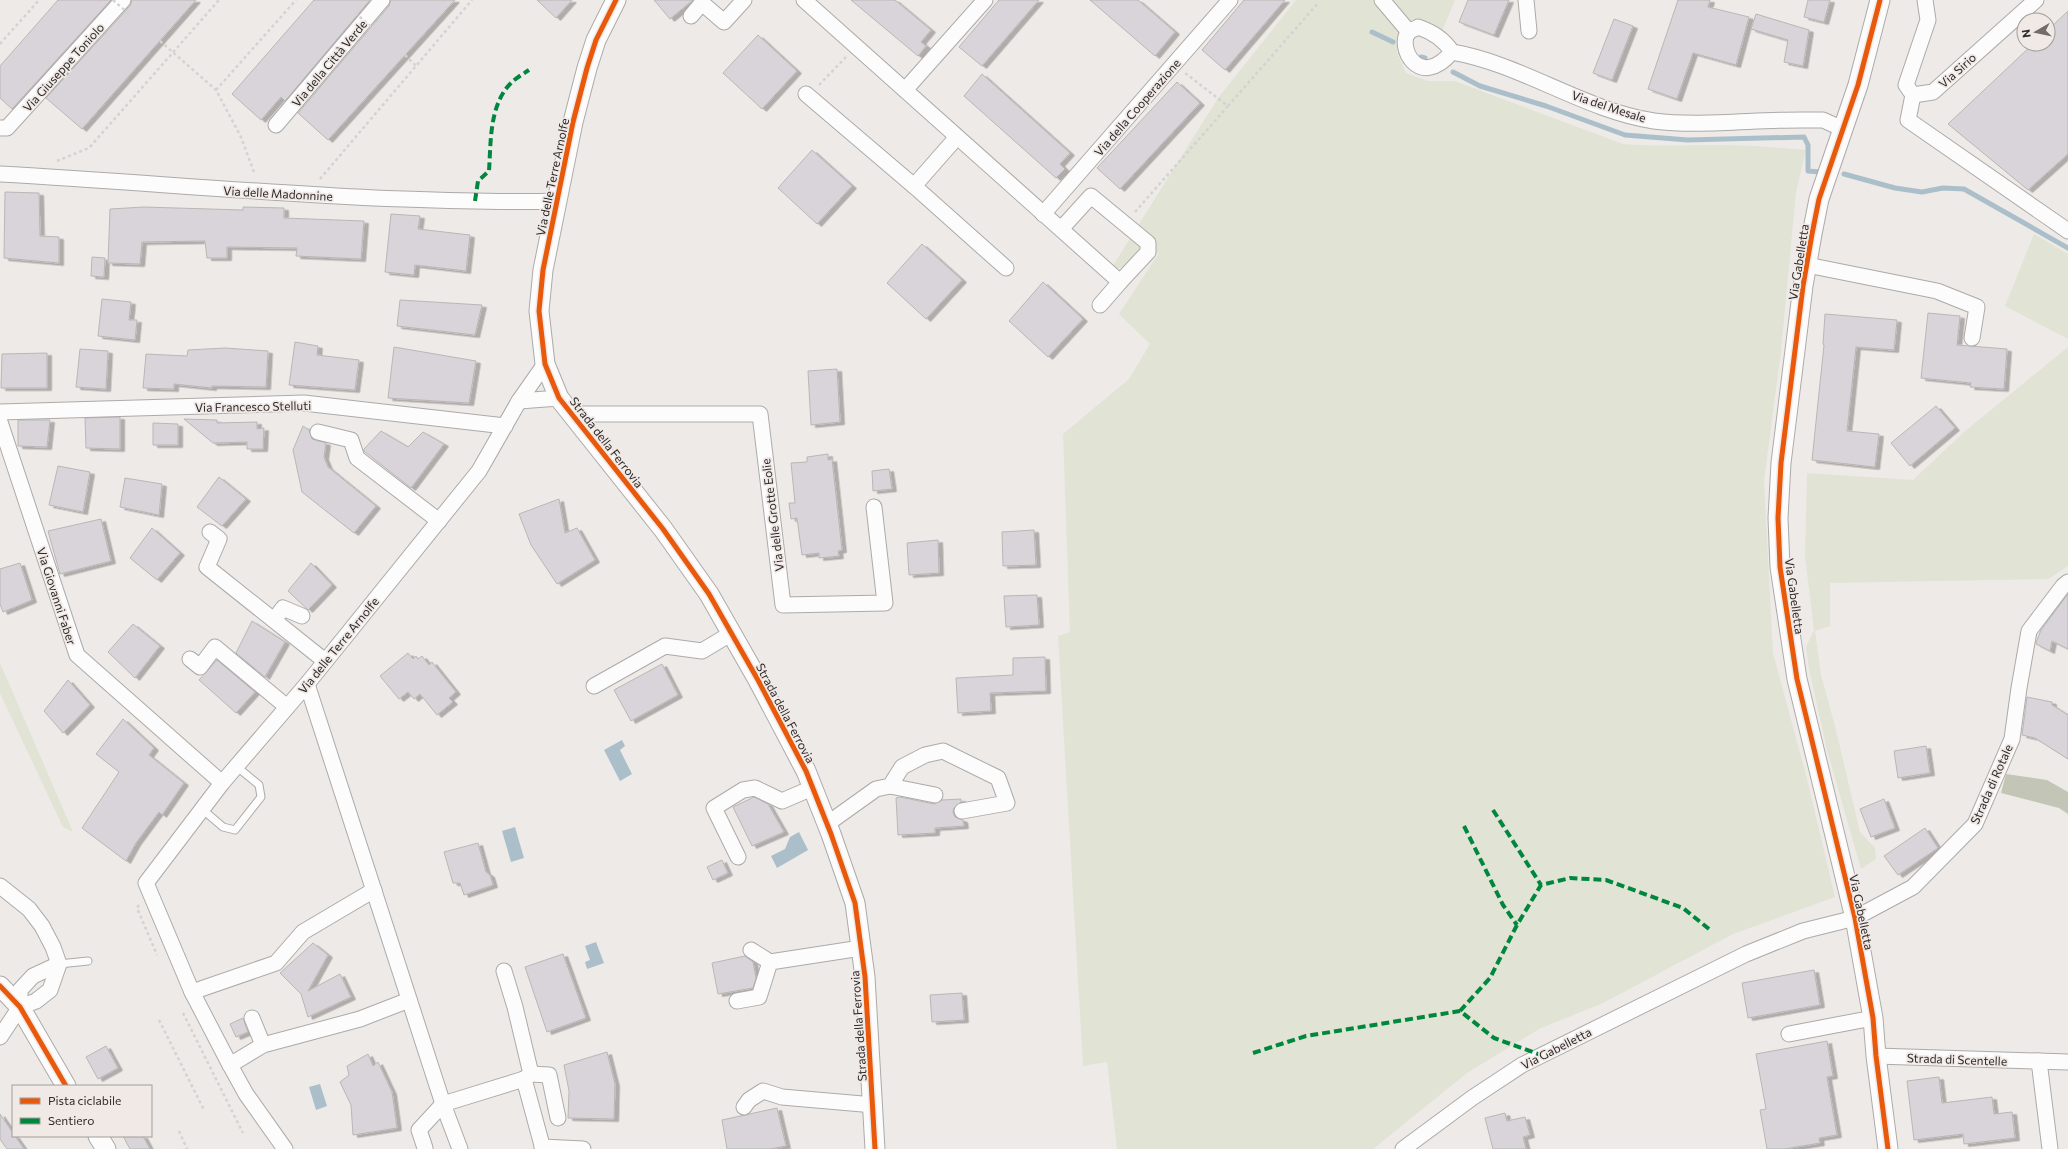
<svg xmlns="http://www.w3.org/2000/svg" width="2068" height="1149" viewBox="0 0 2068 1149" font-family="Commissioner,sans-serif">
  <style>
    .green { fill: #e1e3d5 }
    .forest { fill: #c3c6b6 }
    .water { fill: #abbfca }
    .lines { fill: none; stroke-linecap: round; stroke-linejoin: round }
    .stream { stroke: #abbfca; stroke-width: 5 }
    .building { fill: #d8d4d9; stroke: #b9b6b6; filter: url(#shadow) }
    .service-casing { stroke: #adaaa8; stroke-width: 9 }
    .minor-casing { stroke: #adaaa8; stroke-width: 17 }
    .tertiary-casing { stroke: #adaaa8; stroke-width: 21 }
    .path { stroke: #d4d2d2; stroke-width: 2.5; stroke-dasharray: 3 3; stroke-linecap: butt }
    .service { stroke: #fcfcfc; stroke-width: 7 }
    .minor { stroke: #fcfcfc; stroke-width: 15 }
    .tertiary { stroke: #fcfcfc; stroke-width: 19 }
    .path-bridge { stroke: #d4d2d2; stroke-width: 2.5; stroke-dasharray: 3 3; stroke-linecap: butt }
    .quiet { stroke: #00873e; stroke-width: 4; stroke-dasharray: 8 4; stroke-linecap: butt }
    .cycleway-casing { stroke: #f0e9e6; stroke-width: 8 }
    .cycleway { stroke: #e8590c; stroke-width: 5 }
    .labels { text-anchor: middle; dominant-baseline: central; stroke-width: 3.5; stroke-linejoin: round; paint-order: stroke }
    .street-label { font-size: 12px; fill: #2d2a29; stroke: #f0e9e6 }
  </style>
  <defs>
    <filter id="shadow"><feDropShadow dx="4.5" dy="2.5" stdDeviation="0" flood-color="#0004"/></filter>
  </defs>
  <rect width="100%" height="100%" fill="#eeeae8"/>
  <!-- green -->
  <g class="green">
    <path d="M1296,0H1455L1442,31L1413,20L1398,31L1397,53L1406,73L1428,81H1455L1623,144C1654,147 1685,145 1716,145C1746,145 1776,147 1806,150L1796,192L1781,351L1764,481L1773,653L1807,779L1835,897L1733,934L1603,1003L1539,1029L1467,1073L1373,1149H1117L1107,1062L1083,1066L1058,636L1070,632L1063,434L1129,379L1150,344L1119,314L1159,253L1109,272L1218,98Z"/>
    <path d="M2034,234L2068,254V339L2005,306Z"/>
    <path d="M2068,347V566L2048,579L1830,583V626L1815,631L1821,675L1835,726L1860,832L1875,848L1876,859L1861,869L1827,750L1809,669L1806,647L1814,630L1805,556L1807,473L1913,480L1964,432Z"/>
    <path d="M0,663L73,832L63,827L0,693Z"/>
  </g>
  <!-- forest -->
  <path class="forest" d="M2006,774L2047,780L2068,792V814L2059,808L2001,793Z"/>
  <!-- water -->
  <g class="water">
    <path d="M622,740L625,746L620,750L632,774L620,781L604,750Z"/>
    <path d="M515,827L524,858L511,862L502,831Z"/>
    <path d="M799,832L808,850L777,868L771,856L785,849L790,837Z"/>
    <path d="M596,942L604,963L587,969L585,962L590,960L585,946Z"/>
    <path d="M320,1084L327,1106L316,1110L309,1087Z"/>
  </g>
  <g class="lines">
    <!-- stream -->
    <g class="stream">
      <path d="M1372,32L1393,42"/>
      <path d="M1421,57L1425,58"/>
      <path d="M1453,72L1480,86L1546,106L1625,135L1688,140L1804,137L1808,145V171L1820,172"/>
      <path d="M1844,174L1895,188L1922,192L1943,188L1964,189L2068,248"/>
    </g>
  </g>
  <!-- building -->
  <g class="building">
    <path d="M58,0H111L12,109L0,98V66Z"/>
    <path d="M132,0H196L82,129L46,98L130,6Z"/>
    <path d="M314,0H370L285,101L281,97L261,120L232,94Z"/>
    <path d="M391,0H455L328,140L298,113L389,6Z"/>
    <path d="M537,0H572L556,18Z"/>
    <path d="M654,0H693L670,19Z"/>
    <path d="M851,0H895L931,30L921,42L926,46L918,56Z"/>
    <path d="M999,0H1039L982,66L959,47Z"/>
    <path d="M1090,0H1138L1175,32L1155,56Z"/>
    <path d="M1244,0H1285L1225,70L1202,50Z"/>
    <path d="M1468,0H1509L1494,35L1459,22Z"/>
    <path d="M1678,0H1710L1708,7L1749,17L1736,65L1693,53L1677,99L1648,89Z"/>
    <path d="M1808,0H1830L1824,22L1804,17Z"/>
    <path d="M2068,11V154L2028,190L1948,124L2033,44H2048V30Z"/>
    <path d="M1756,14L1809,30L1803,66L1784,62L1788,40L1751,29Z"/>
    <path d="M1614,19L1633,26L1612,80L1593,73Z"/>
    <path d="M758,35L797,71L762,109L723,73Z"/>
    <path d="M982,74L1070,153L1060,164L1065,169L1056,178L964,96Z"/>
    <path d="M1177,82L1200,103L1120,189L1097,168Z"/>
    <path d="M812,150L852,186L817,224L778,188Z"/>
    <path d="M5,192L39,193L40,236L59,237V263L4,258Z"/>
    <path d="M144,207L243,210V207L284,208V218L364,221L361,259L296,256L297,248L227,247V258H207L205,241L142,242L140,264L108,263L110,209Z"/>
    <path d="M391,214L420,216L418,229L470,235L466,271L415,265L414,275L385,272Z"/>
    <path d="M922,244L962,280L926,319L887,283Z"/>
    <path d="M92,257L105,258L104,277L91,276Z"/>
    <path d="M1043,282L1083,319L1048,357L1009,321Z"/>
    <path d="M102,299L131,302L129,320H137L135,340L98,336Z"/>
    <path d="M400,300L482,305L475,335L397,326Z"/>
    <path d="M1928,313L1960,316L1957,345L2007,349L2004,389L1970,387L1971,383L1921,378Z"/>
    <path d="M1825,314L1897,320L1894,350L1856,347L1847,431L1879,434L1875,467L1812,460L1824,345L1823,344Z"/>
    <path d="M295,342L318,346L317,355L359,360L355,390L289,385Z"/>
    <path d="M394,347L476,361L469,403L388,398Z"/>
    <path d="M225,348L268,351L266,387L212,386V388L174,384V389L143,388L146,354L187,356L188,350Z"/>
    <path d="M80,349L108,351L106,389L76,387Z"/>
    <path d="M47,353V388H1L2,354Z"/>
    <path d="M837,369L840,422L811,425L808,371Z"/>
    <path d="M1936,406L1955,428L1910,466L1891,443Z"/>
    <path d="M120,417V449L86,448L85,418Z"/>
    <path d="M184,419L217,420V423L257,422V429L264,428L263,449H247V442L213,443Z"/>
    <path d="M18,420H50L47,447L18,446Z"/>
    <path d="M153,423L178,424V445H153Z"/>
    <path d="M303,426L309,430L312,439L326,443L324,457L328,467L376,506L354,533L302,492L293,450Z"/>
    <path d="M381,431L408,447L423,432L444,444L411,488L364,451V449Z"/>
    <path d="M828,454V460L832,459L842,550L838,551L839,556L819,558V553L802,555L797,518L791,519L789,503H795L791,463L807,462V457Z"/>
    <path d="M58,466L90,472L83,512L49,505Z"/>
    <path d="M889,469L892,489L873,491L872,471Z"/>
    <path d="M219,477L246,499L222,526L197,507Z"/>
    <path d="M125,478L162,484L159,515L120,507Z"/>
    <path d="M559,499L565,533L577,528L595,560L557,584L531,545L519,514Z"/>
    <path d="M101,519L111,561L60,574L48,531Z"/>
    <path d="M152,528L180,553L157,580L130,558Z"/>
    <path d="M1034,530L1036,565L1003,566L1002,532Z"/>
    <path d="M938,540L939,573L909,575L907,543Z"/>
    <path d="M20,563L32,600L3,612L0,604V569Z"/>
    <path d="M311,563L332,585L308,610L288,591Z"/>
    <path d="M2068,594V649L2052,641L2050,651L2036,644L2037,640L2041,630Z"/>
    <path d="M1037,595L1039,625L1006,627L1004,596Z"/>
    <path d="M252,621L285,642L265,677L236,653Z"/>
    <path d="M133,624L160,646L135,678L108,652Z"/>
    <path d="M408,653L413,659L416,656L418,659L422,656L429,665L432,662L456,692L449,698L453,702L437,715L420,694L414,699L408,692L399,699L380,676Z"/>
    <path d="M1045,657L1046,691L990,693L991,711L958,713L956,678L1013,675V658Z"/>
    <path d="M217,660L255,692L236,713L199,680Z"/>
    <path d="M662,664L678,695L631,721L614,690Z"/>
    <path d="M68,680L90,705L63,733L44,711Z"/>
    <path d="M2027,697L2052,702V705L2068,715V759L2035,738L2022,735Z"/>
    <path d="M123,719L154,748L149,755L184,783L162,815L159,812L136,843L126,861L82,828L119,772L96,754Z"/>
    <path d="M1926,746L1930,773L1898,778L1894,751Z"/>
    <path d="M754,797L768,804L784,832L752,846L733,807Z"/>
    <path d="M900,797L934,804L942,800L961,799V802L954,808L953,812L955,817L963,820L964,826L935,828V833L898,835L896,798Z"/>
    <path d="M1884,799L1895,828L1871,837L1860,809Z"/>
    <path d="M1925,828L1938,848L1898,875L1884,856Z"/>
    <path d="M478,843L486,872L490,875L493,885L464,895L460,883H453L444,852Z"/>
    <path d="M722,860L728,873L713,880L707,867Z"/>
    <path d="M313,943L328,955L308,991L340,974L351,997L308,1017L301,994L280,973Z"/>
    <path d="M563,954L586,1018L547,1032L525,967Z"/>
    <path d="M745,956L753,962L756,978L753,988L718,994L712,963Z"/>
    <path d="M1814,970L1820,1005L1748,1018L1742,983Z"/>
    <path d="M962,993L964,1020L932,1022L930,995Z"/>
    <path d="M243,1018L248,1032L236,1037L230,1024Z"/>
    <path d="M1827,1041L1833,1076L1827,1077L1837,1135L1819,1138L1820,1143L1784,1149H1767L1760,1110L1766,1109L1756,1054Z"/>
    <path d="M106,1046L118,1068L98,1079L86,1057Z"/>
    <path d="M607,1052L615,1084L614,1119L568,1118L569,1091L564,1065Z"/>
    <path d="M368,1054L373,1066L378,1062L392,1092L397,1128L353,1135L351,1105L340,1082L349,1075L347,1066Z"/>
    <path d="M1939,1077L1942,1103L1992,1097L1994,1114L2012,1112L2015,1138L1964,1144L1963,1134L1914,1140L1907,1081Z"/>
    <path d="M777,1108L786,1146L770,1149H727L722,1120Z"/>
    <path d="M1505,1113L1507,1121L1525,1117L1530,1135L1523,1137L1526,1149H1493L1485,1118Z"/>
    <path d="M0,1114L13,1133V1136H15L24,1149H7L0,1139Z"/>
    <path d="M123,1136H143L150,1149H130Z"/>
  </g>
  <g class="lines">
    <!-- service casing -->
    <g class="service-casing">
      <g id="service">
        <path d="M202,809L223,827L235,830L261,797L259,785L236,766"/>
        <path d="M59,964L88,961"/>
      </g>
    </g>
    <!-- minor casing -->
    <g class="minor-casing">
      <g id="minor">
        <path d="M804,0C909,94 1015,187 1120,282L1148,252V243L1091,196L1061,229"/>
        <path d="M1382,0L1409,32"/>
        <path d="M1526,0L1529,31"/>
        <path d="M1925,0L1928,20L1906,85L1913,95L1933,92L2036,0"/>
        <path d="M691,16L702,3L724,22L744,0"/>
        <path d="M1452,52C1418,92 1396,44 1409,32C1411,30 1415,29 1418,27C1433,32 1444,39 1452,52C1522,64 1583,110 1654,121C1701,127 1759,119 1809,120H1823L1843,129"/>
        <path d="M905,90L985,0"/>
        <path d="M806,94L914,186L1006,268"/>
        <path d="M1913,95L1908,120L2068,231"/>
        <path d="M276,125L382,0"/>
        <path d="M0,128H7L123,0"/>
        <path d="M0,174C125,181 250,192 375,198C435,200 496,203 557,201"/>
        <path d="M914,186L957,137"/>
        <path d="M1043,214L1230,0"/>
        <path d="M1807,265L1937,291L1977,307L1972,338"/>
        <path d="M1100,305L1120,282"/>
        <path d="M519,401L559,398"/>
        <path d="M0,412L304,403L505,426"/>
        <path d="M573,414H760L783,605L885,603L874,507"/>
        <path d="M0,422L77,655L222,783"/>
        <path d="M318,432L351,440L357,458L439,521"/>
        <path d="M210,532L219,539L207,567L325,661"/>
        <path d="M274,620L283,608L302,616"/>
        <path d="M190,659L200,667L215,647L287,707"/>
        <path d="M307,684L443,1104L524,1079L543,1149"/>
        <path d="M594,686L665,646L702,651L732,633"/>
        <path d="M890,786L935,795"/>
        <path d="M827,824L876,789L890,786L902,767L925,755L943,751L998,778L1007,803L962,811"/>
        <path d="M738,857L714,808L743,790L755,788L782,801L812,788"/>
        <path d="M0,886L29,909L42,926L53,947L59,964L50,990L36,1001L20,1007"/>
        <path d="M751,950L770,962"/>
        <path d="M504,971L515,1007L531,1074L524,1079"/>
        <path d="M192,992L276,963L303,932L374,890"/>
        <path d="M737,1001L759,997L770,962L861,948"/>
        <path d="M20,1007V990L33,976L59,964"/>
        <path d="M252,1018L263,1045"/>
        <path d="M1789,1034L1873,1018"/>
        <path d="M0,1037L20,1007"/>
        <path d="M1876,1056L2068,1062"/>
        <path d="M2039,1061L2050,1149"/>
        <path d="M230,1065L263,1045L360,1019L409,1000"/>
        <path d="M531,1074L549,1075L558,1118"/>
        <path d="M744,1107L749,1100L763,1091L782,1097L874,1105"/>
        <path d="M542,1147L583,1149"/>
        <path d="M425,1148L419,1130L443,1104L460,1149"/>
        <path d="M285,1149L246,1094L230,1065L192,992L146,883L222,783L307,684L479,471L519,401L545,364"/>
        <path d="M1403,1149L1472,1098L1522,1065L1746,954L1803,931L1855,918L1913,887L1975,824L2012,739L2019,688L2029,631L2063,586L2068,582"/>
      </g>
    </g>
    <!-- tertiary casing -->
    <g class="tertiary-casing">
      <g id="tertiary">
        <path d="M616,0L596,40L587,68L573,122L543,270L539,311L545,364L559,398L663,529L709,594L758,680L806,771L831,834L855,903L865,977L875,1149"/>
        <path d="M1880,0L1858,85L1819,199L1812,234L1803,286L1781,463L1778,518L1780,567L1797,679L1855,918L1873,1018L1876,1056L1888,1149"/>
        <path d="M0,986L20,1007L66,1086"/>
        <path d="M98,1136L106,1149"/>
      </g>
    </g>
    <!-- path -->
    <g class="path">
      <path d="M160,41L216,90L241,137L255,175"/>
      <path d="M0,44L39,0"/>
      <path d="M405,55L416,66"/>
      <path d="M819,85L846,57"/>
      <path d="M216,90L296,0"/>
      <path d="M1228,106L1319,2"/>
      <path d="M57,161L89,148L219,0"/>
      <path d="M320,179L472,0"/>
      <path d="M1135,212L1228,106L1185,73"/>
      <path d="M139,905L137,908L157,955"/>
      <path d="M183,1013L243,1133"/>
      <path d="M159,1020L204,1110"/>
      <path d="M179,1131L187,1149"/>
    </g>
    <!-- service -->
    <use href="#service" class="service"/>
    <!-- minor -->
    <use href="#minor" class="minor"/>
    <!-- tertiary -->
    <use href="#tertiary" class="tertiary"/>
    <!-- path-bridge -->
    <g class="path-bridge">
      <path d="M113,0L129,14"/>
      <path d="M355,13L374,29"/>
    </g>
    <!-- quiet -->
    <g class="quiet">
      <path d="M475,201L478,181L489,171C491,142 489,105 511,83C516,78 523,74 529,70"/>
      <path d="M1493,810L1541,885"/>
      <path d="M1464,826L1503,905L1517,925"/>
      <path d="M1460,1011L1490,978L1517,925L1541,885L1570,878L1606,880L1683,908L1709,929"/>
      <path d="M1253,1053L1306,1036L1460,1011L1494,1038L1541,1055"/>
    </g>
    <!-- cycleway casing -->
    <g class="cycleway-casing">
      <g id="cycleway">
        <path d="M616,0L596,40L587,68L573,122L543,270L539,311L545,364L559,398L663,529L709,594L758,680L806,771L831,834L855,903L865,977L875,1149"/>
        <path d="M1880,0L1858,85L1819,199L1812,234L1803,286L1781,463L1778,518L1780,567L1797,679L1855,918L1873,1018L1876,1056L1888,1149"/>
        <path d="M0,986L20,1007L66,1086"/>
      </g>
    </g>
    <!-- cycleway -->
    <use href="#cycleway" class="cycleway"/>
  </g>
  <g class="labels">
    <!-- street labels -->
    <g class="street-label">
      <text transform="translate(329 63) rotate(-50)">Via della Città Verde</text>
      <text transform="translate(63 67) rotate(-48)">Via Giuseppe Toniolo</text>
      <text transform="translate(1957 70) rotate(-42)">Via Sirio</text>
      <text transform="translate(1609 106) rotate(18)">Via del Mesale</text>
      <text transform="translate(1137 107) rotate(-49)">Via della Cooperazione</text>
      <text transform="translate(552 177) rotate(-78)">Via delle Terre Arnolfe</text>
      <text transform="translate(278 193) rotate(3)">Via delle Madonnine</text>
      <text transform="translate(1798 262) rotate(-81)">Via Gabelletta</text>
      <text transform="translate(253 406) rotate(-1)">Via Francesco Stelluti</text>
      <text transform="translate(607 442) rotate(52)">Strada della Ferrovia</text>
      <text transform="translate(772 515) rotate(-97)">Via delle Grotte Eolie</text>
      <text transform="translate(57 596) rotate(72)">Via Giovanni Faber</text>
      <text transform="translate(1795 596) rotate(82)">Via Gabelletta</text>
      <text transform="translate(338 645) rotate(-51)">Via delle Terre Arnolfe</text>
      <text transform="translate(786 713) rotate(62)">Strada della Ferrovia</text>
      <text transform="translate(1991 784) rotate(-66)">Strada di Rotale</text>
      <text transform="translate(1862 912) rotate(78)">Via Gabelletta</text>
      <text transform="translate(858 1026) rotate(-94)">Strada della Ferrovia</text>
      <text transform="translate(1556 1048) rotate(-27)">Via Gabelletta</text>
      <text transform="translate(1957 1059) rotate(2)">Strada di Scentelle</text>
    </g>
  </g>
  <!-- legend -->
  <rect x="12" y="1085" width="140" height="52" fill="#f0e9e6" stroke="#a29d9a"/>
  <rect x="20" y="1098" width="20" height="6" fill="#e8590c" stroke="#a29d9a"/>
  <text x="48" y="1105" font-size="12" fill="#2d2a29">Pista ciclabile</text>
  <rect x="20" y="1118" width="20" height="6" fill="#00873e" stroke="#a29d9a"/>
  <text x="48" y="1125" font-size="12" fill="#2d2a29">Sentiero</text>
  <!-- north arrow -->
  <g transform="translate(2036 32) rotate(261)"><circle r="19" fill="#f0e9e6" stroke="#a29d9a"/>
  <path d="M0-3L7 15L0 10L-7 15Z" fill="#716d6c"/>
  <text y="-6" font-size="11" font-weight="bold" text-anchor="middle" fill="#2d2a29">N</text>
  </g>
</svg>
